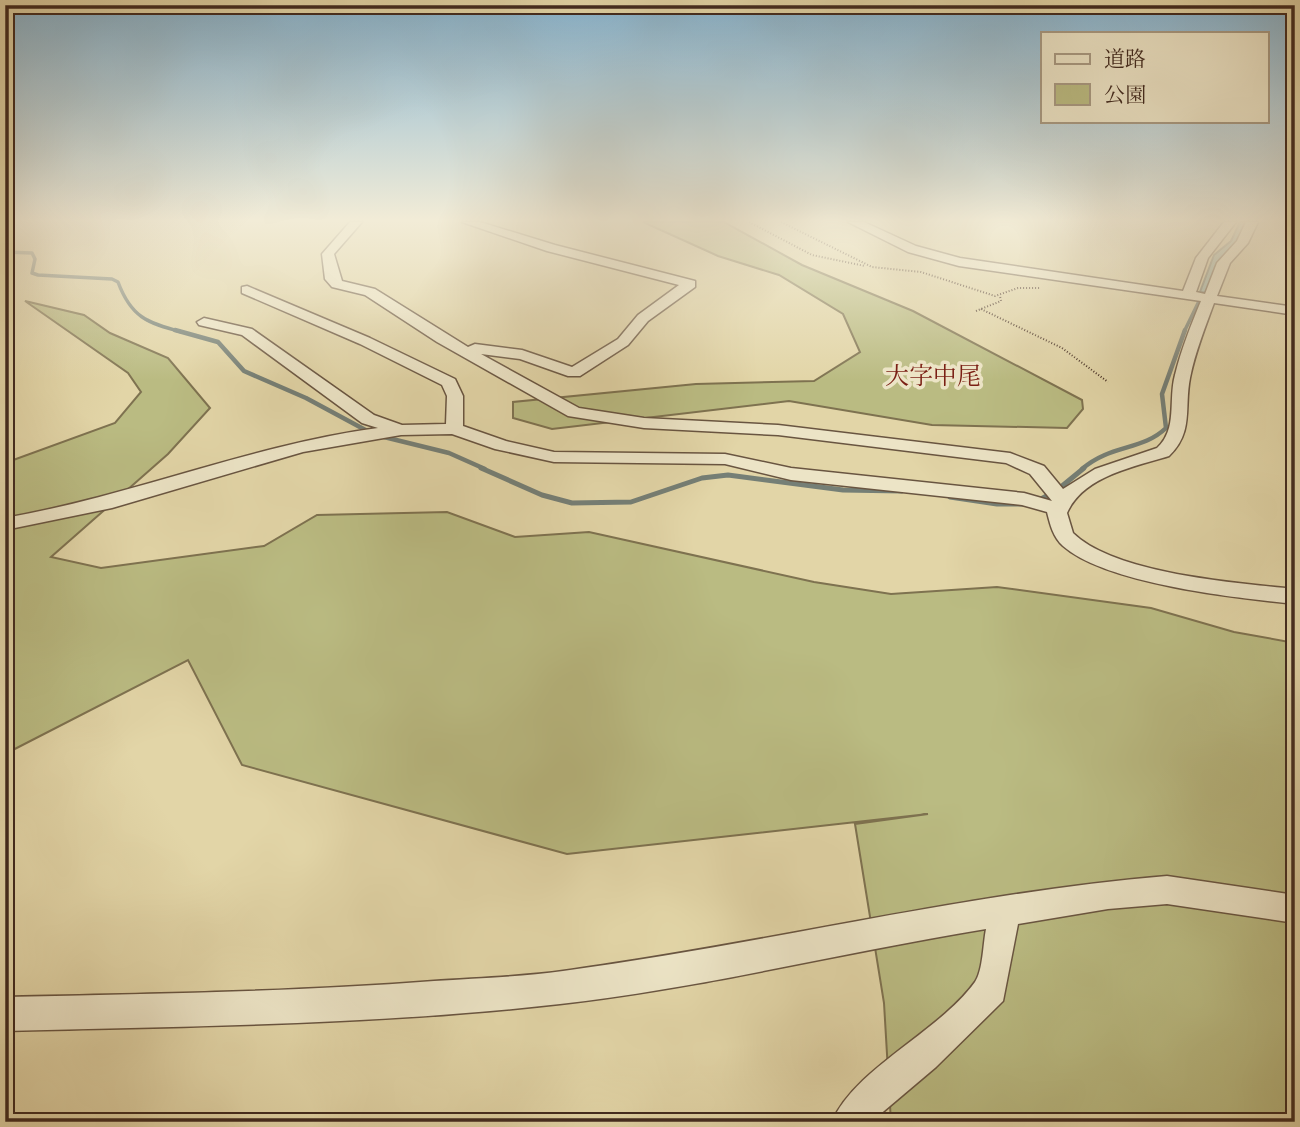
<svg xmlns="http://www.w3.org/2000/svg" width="1300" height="1127" viewBox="0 0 1300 1127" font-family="'Old Standard TT','Noto Serif JP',serif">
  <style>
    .green { fill: #babb82; stroke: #7e7250; stroke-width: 2 }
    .water { fill: #97b7b0; stroke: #757f76; stroke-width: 2 }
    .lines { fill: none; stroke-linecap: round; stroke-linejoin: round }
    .stream-far2 { stroke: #757f76; stroke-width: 3.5 }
    .stream-far1 { stroke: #757f76; stroke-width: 4.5 }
    .stream { stroke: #757f76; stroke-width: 5 }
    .minor-casing { stroke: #695541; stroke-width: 3 }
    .path { stroke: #412a1f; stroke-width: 2; stroke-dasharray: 1 2; stroke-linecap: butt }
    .minor { fill: #ece4c6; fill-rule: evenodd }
    .labels { text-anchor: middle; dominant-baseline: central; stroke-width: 7; stroke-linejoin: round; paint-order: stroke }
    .far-quarter-label { font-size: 24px; fill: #7a1f14; stroke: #ece4c6 }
  </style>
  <rect width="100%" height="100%" fill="#e2d5a7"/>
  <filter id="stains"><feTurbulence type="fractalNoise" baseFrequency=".00286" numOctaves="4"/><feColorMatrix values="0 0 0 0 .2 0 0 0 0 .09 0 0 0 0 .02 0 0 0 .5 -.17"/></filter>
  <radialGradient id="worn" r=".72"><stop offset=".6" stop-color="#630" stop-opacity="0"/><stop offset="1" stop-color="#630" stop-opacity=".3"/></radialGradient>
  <!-- green -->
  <g class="green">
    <path d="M643,222H724L802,265L913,311L1082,400L1083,409L1067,428L932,425L789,401L552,429L513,418V402L696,384L814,381L860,352L843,314L779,275L718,256Z"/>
    <path d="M25,301L84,315L110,333L168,358L210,408L168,454L51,557L101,568L264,546L317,515L447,512L515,537L589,532L814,582L891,594L997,587L1151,608L1234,632L1295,643V1122H891L884,1003L855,824L928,814L567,854L242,765L188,660L5,754V463L115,423L141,392L128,373Z"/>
  </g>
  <!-- water -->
  <path class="water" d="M1240,222H1248L1209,293L1200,292L1214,255L1231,241Z"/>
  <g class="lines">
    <!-- stream-far2 -->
    <g class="stream-far2">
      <path d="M5,252L32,253L35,259L32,273L38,275L112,279L118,282C131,317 147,323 182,332"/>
      <path d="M1184,332L1202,295"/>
    </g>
    <!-- stream-far1 -->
    <g class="stream-far1">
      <path d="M175,330L218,342L244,371L306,398L371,433"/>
      <path d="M380,436L449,453L485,469"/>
      <path d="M1082,469C1111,444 1142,451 1166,428L1162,394L1185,330"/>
    </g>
    <!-- stream -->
    <g class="stream">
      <path d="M481,468L542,495L572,503L631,502L702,478L728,475L843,490L902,491"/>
      <path d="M950,497L997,504H1030"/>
      <path d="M1039,500L1056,491L1084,468"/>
    </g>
    <!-- minor casing -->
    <g class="minor-casing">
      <g id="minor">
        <path d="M350,222H362L334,254L342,281L375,289L468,347L475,344L522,350L572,367L618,339L638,315L679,285L547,251L462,222H480L555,245L695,281V287L648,321L628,345L580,376H568L520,359L481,354L579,408L644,418L778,425L1010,453L1044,466L1063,489L1095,469L1157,448C1178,429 1168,400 1175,375C1181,350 1191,325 1201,301L959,266L908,252L848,222H864L916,246L960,258L1183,291L1196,258L1224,222H1236L1208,258L1196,292L1205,294L1217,263L1237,241L1246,222H1258L1248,243L1230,263L1217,296L1295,307V315L1214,303C1205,328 1195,352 1190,378C1184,408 1194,432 1169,456C1134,467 1083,476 1067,513L1073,533C1115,574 1237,583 1295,589V604C1237,598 1106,584 1063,546C1053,537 1050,524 1047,512L1022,505L791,480L725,464L554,462L495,449L452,434L401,435L303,452L112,508L5,530V518C131,496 251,445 378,428L362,423L242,335L199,325L197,322L204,318L252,329L374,415L402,425L446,424L447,396L442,385L360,344L242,293V287L247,286L370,338L455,379L463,396V426L506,441L554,452L725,454L791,468L1024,493L1052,501L1030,474L1006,463L778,435L644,428L568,416L437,342L365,295L332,287L325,279L322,254Z"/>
        <path d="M1167,876L1295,895V923L1167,904L1108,909L1018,924L1003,1001L936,1067L871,1122H832C854,1069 939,1032 975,982C983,970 983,944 986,929C844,952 703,988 560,1004C376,1025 190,1026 5,1031V997C148,994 291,992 434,981C477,978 521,977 563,971C765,944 964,893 1167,876Z"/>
      </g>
    </g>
    <!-- path -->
    <g class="path">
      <path d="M749,222L812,255L865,266"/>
      <path d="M781,222L872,267L921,272L995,296L1018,288H1040"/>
      <path d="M981,309L1062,348L1108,382"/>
      <path d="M976,311L1001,301L1000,296"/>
    </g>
    <!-- minor -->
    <use href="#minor" class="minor"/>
  </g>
  <!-- sky -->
  <linearGradient id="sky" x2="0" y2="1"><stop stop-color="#87b5d2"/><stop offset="0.58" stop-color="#f2ecd7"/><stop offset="1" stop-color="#f2ecd7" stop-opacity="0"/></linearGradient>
  <rect width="1300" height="380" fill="url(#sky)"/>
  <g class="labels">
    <!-- far-quarter labels -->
    <g class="far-quarter-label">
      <text x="933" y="378">大字中尾</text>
    </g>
  </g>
  <!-- margin -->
  <rect width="1300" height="1127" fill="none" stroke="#e2d5a7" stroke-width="28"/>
  <rect x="7" y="7" width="1286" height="1113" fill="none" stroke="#412a1f" stroke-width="3.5"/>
  <rect x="14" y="14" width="1272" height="1099" fill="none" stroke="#412a1f" stroke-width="2"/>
  <!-- legend -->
  <rect x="1041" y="32" width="228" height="91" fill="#ece4c6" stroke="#a89a83" stroke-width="2"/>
  <rect x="1055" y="54" width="35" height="10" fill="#ece4c6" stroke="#a89a83" stroke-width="2"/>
  <text x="1104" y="66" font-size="21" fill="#412a1f">道路</text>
  <rect x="1055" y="84" width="35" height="21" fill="#babb82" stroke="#a89a83" stroke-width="2"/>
  <text x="1104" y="102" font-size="21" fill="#412a1f">公園</text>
  <rect width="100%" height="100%" filter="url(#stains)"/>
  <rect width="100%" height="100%" fill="url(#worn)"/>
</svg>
